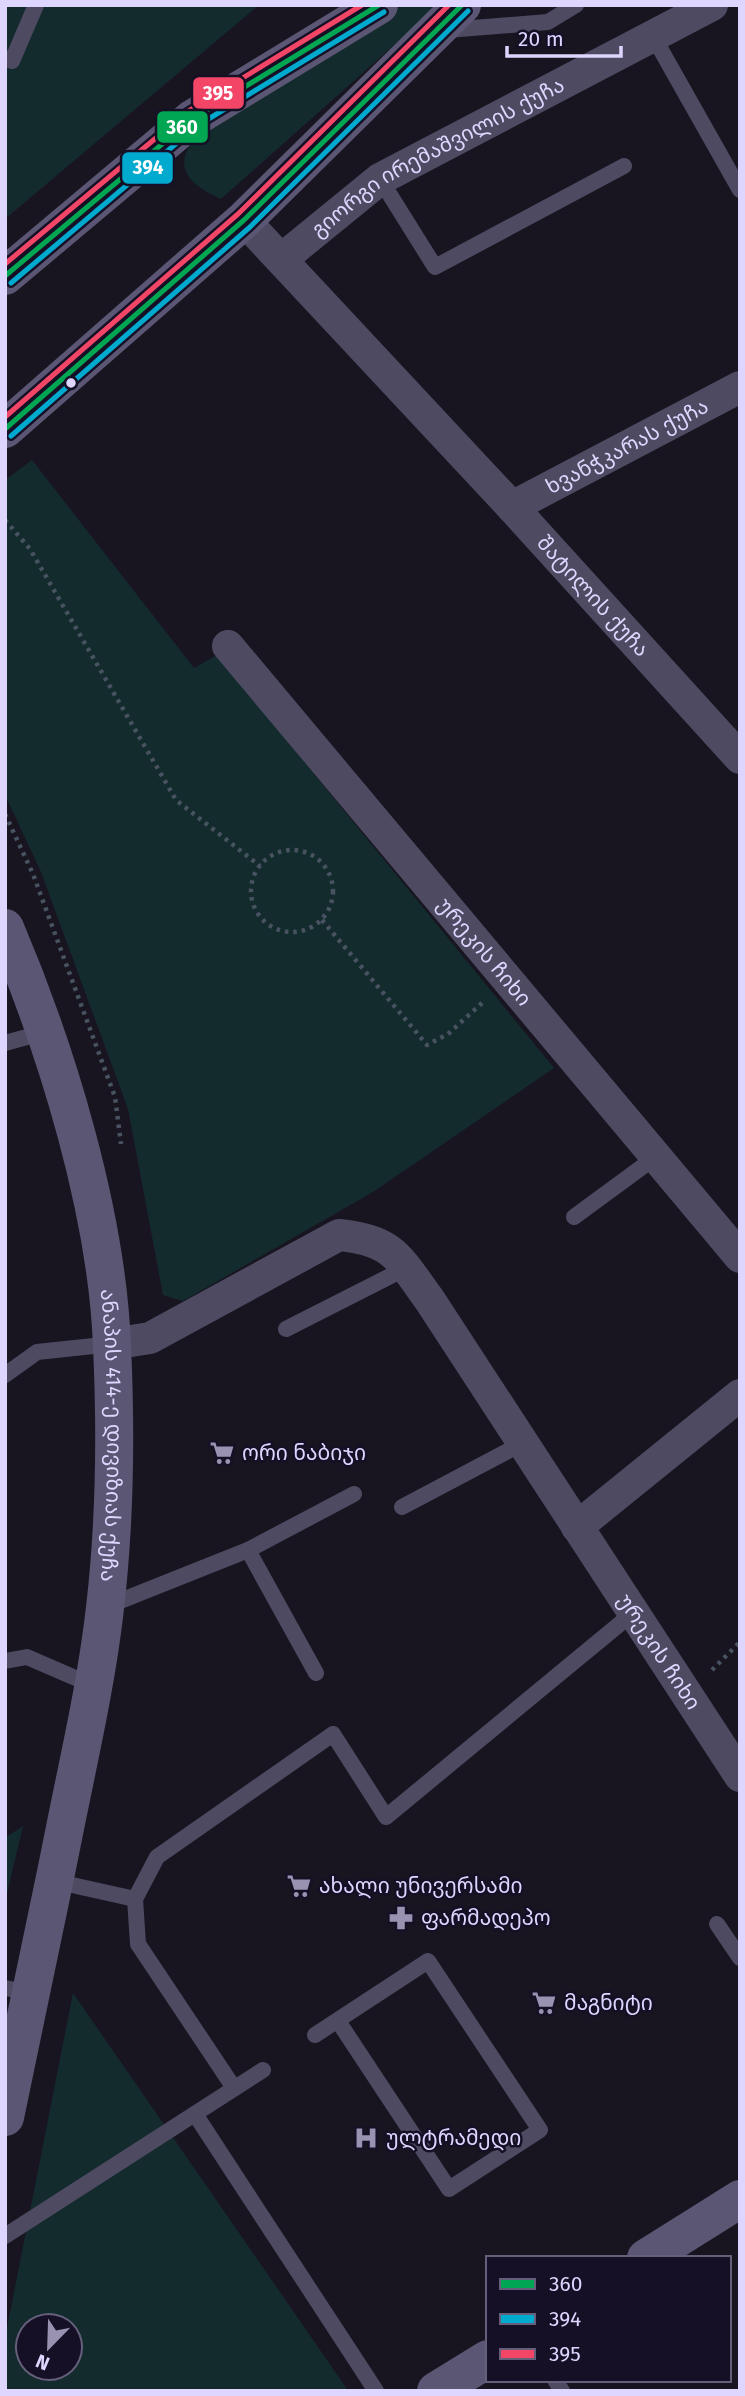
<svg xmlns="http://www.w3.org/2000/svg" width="745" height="2396" viewBox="0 0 745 2396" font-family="'Fira Sans','Noto Sans Georgian',sans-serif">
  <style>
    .green { fill: #142b2e; fill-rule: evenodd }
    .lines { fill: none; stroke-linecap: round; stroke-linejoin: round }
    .path { stroke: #485362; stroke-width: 4.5; stroke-dasharray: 3.5 5; stroke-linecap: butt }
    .lane { stroke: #4e4a62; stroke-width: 16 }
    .street { stroke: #4e4a62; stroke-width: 32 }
    .secondary { stroke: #5b5673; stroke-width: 38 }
    .bus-1-casing { stroke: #161026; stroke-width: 10 }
    .bus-2-casing { stroke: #161026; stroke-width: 10 }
    .bus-3-casing { stroke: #161026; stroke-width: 10 }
    .bus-1 { stroke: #00a651; stroke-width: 5 }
    .bus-2 { stroke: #00a9ce; stroke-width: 5 }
    .bus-3 { stroke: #f34667; stroke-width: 5 }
    .bus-dot { fill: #ded6fe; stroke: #161026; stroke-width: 2.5 }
    .labels { text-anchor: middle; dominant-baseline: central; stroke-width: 5; stroke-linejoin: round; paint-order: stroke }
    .street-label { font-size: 21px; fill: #ded6fe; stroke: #161026 }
    .poi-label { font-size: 21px; fill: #ded6fe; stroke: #161026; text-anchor: start }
    .line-badge { stroke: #161026; stroke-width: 2.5 }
    .badge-label { font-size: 19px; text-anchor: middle; font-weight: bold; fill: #fff }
  </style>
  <rect width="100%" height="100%" fill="#181521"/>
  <!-- green -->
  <g class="green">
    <path d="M5,5H259L5,219Z"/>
    <path d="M403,5H439L221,199C204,191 177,178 186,153C199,122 366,28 403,5Z"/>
    <path d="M32,460L194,668L217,655L554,1068L373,1192L183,1301L163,1295L128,1109L41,872L5,795V480Z"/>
    <path d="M23,1826L5,1902V1838Z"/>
    <path d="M73,1993L347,2389L5,2391V2338ZM28,2326H70V2368H28Z"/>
  </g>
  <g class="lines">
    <!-- path -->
    <g class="path">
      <path d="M5,520L30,549L176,800L260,866"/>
      <path d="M5,814L33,874L115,1097L121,1144"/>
      <circle cx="292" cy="891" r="41"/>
      <path d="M322,920L427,1045L448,1034L482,1003"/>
      <path d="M712,1670L740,1642"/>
    </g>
    <!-- lane -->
    <g class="lane">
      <path d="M447,30L548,22L576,5"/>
      <path d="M653,36L740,190"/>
      <path d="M5,58L12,61L36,5"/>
      <path d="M380,179L435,267L624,166"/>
      <path d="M5,1043L45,1032"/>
      <path d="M574,1217L657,1156"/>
      <path d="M286,1329L406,1268"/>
      <path d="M5,1375L37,1352L112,1344"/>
      <path d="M402,1507L523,1443"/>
      <path d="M248,1550L316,1673"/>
      <path d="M105,1607L248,1550L354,1494"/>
      <path d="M5,1661L27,1657L94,1686"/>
      <path d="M54,1881L135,1899"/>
      <path d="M717,1924L740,1958"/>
      <path d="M5,1988L32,1993"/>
      <path d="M315,2035L428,1961L540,2130L449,2189L338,2021"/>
      <path d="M234,2088L138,1944L135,1899L157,1857L333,1734L386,1817L633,1613"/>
      <path d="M195,2114L376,2391"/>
      <path d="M5,2236L263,2070"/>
      <path d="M555,2380L562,2391"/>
    </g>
    <!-- street -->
    <g class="street">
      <path id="s1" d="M244,220L512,507L740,758"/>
      <path id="s2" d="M282,259L380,179L712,5"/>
      <path id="s3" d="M512,507L740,387"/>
      <path id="s4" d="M228,646L740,1257"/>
      <path id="s5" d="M112,1344L150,1338L339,1235C393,1240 399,1258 429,1299L740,1776"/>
      <path d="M577,1527L740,1395"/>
    </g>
    <!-- secondary -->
    <g class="secondary">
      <path d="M5,276L192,119L379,5"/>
      <path d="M5,429L244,220L462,5"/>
      <path id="s6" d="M5,928C57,1050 107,1213 112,1346C116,1432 115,1522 105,1608C97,1679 81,1749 67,1818C47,1918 26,2018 5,2117"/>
      <path d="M646,2258L740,2199"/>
      <path d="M436,2391L488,2359"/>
    </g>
    <!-- bus-1 casing -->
    <g class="bus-1-casing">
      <g id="bus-1">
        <path d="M5,276L192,119L379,5"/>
        <path d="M5,429L244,220L462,5"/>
      </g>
    </g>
    <!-- bus-2 casing -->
    <g class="bus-2-casing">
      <g id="bus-2">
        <path d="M11,283L197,126L384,12"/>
        <path d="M11,436L250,227L468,11"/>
      </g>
    </g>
    <!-- bus-3 casing -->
    <g class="bus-3-casing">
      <g id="bus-3">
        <path d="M5,264L187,112L362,5"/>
        <path d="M5,417L238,214L449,5"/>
      </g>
    </g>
    <!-- bus-1 -->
    <use href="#bus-1" class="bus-1"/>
    <!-- bus-2 -->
    <use href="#bus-2" class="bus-2"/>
    <!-- bus-3 -->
    <use href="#bus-3" class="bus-3"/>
  </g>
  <!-- icons -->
  <defs>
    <g id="supermarket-bare" transform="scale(1.89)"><path d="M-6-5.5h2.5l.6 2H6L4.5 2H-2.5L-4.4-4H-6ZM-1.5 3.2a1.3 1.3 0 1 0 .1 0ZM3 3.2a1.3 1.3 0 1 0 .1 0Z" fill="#9992b1" stroke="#161026" stroke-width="2.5" paint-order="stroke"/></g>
    <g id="pharmacy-bare" transform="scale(1.89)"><path d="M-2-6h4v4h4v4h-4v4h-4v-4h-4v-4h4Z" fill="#9992b1" stroke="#161026" stroke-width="2.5" paint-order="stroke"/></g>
    <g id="hospital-bare" transform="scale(1.89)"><path d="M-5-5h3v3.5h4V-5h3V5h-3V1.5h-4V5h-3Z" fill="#9992b1" stroke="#161026" stroke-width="2.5" paint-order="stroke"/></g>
  </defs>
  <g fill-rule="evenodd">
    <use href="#supermarket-bare" x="222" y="1453"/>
    <use href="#supermarket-bare" x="299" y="1886"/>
    <use href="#pharmacy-bare" x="401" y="1918"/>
    <use href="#supermarket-bare" x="544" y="2003"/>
    <use href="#hospital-bare" x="366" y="2138"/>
  </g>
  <!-- markers -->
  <circle class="bus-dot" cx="71" cy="383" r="6"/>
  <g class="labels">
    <!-- street labels -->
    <g class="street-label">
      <text stroke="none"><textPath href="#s2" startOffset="187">გიორგი ირემაშვილის ქუჩა</textPath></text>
      <text stroke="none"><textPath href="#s3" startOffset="130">ხვანჭკარას ქუჩა</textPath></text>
      <text stroke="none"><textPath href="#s1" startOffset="513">შატილის ქუჩა</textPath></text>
      <text stroke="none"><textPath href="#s4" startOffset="399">ურეკის ჩიხი</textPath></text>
      <text stroke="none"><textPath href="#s6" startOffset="523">ანაპის 414-ე დივიზიას ქუჩა</textPath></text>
      <text stroke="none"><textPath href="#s5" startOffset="791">ურეკის ჩიხი</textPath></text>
    </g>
    <!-- poi labels -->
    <g class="poi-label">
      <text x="242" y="1453">ორი ნაბიჯი</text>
      <text x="319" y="1886">ახალი უნივერსამი</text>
      <text x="421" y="1918">ფარმადეპო</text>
      <text x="564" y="2003">მაგნიტი</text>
      <text x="386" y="2138">ულტრამედი</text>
    </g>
  </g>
  <g class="line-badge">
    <rect x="192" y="76" width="53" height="34" rx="7" fill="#f34667"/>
    <rect x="156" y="110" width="53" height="34" rx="7" fill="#00a651"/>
    <rect x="121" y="151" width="53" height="34" rx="7" fill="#00a9ce"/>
  </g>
  <g class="badge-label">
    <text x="218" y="100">395</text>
    <text x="182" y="134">360</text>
    <text x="148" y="174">394</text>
  </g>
  <!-- border -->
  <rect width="745" height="2396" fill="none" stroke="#ded6fe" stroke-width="14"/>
  <!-- legend -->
  <rect x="486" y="2256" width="245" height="126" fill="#161026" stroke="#665f7c" stroke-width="2"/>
  <rect x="500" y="2279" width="35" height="10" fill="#00a651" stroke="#665f7c" stroke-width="2"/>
  <text x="549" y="2291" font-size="21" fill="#ded6fe">360</text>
  <rect x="500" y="2314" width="35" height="10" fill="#00a9ce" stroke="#665f7c" stroke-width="2"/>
  <text x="549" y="2326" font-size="21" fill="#ded6fe">394</text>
  <rect x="500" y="2349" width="35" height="10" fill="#f34667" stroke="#665f7c" stroke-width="2"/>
  <text x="549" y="2361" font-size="21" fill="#ded6fe">395</text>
  <!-- north arrow -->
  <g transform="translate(49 2347) rotate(203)"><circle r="33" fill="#161026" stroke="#665f7c" stroke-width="2"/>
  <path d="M0-5L12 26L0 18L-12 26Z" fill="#9992b1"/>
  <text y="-10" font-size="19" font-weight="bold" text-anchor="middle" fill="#ded6fe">N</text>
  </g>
  <!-- scale -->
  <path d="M507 46v10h114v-10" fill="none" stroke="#ded6fe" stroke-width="3.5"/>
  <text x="518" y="46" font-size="21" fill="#ded6fe" stroke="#161026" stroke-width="5" paint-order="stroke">20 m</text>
</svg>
